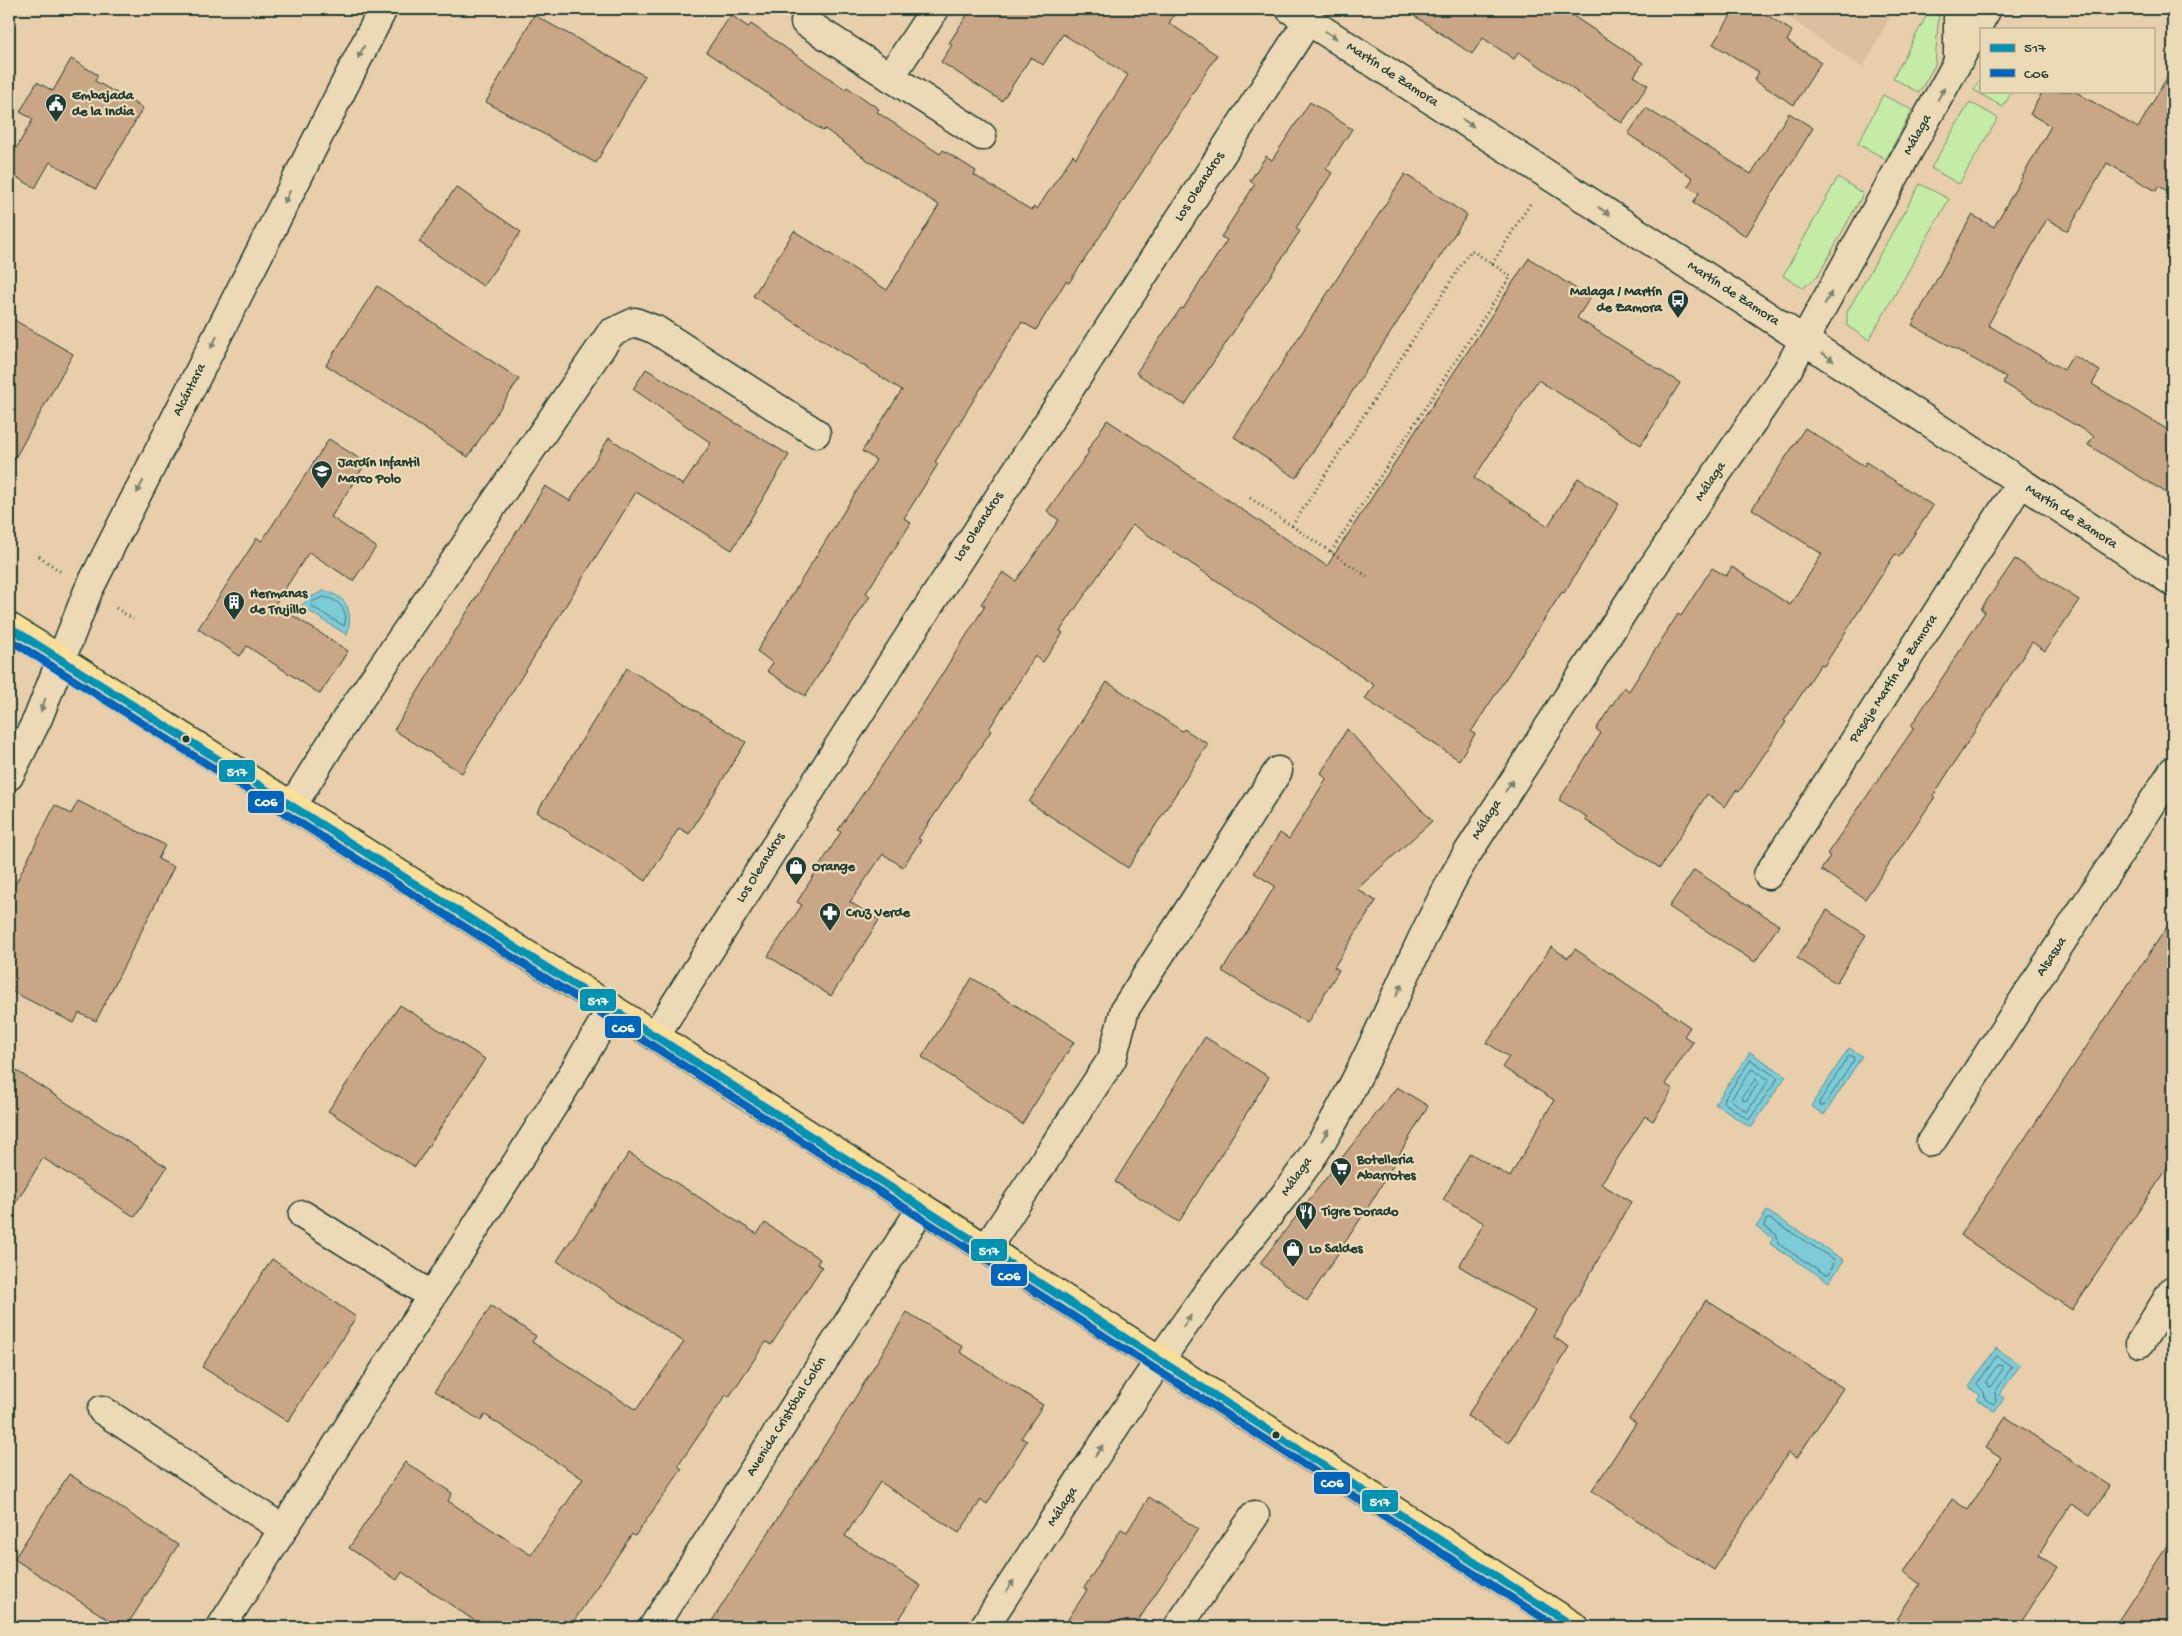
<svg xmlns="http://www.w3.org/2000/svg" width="2182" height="1636" viewBox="0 0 2182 1636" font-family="'Gochi Hand',sans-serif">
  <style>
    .built { fill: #dbbf9e }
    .green { fill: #c4eca7; stroke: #72946e }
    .water { fill: #7bcbd7; stroke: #569296 }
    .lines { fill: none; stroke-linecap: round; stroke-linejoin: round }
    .shore { stroke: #447675; stroke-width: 1 }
    .building { fill: #c9a686; stroke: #1f3d34 }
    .minor-casing { stroke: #1f3d34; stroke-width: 31 }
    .major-casing { stroke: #1f3d34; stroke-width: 31 }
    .path { stroke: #1f3d34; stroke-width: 3; stroke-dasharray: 1 4; stroke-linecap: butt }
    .minor { stroke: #ecd9b6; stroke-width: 28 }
    .major { stroke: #fbdf96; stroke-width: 28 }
    .bus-1-casing { stroke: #ecd9b6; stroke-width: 11 }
    .bus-2-casing { stroke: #ecd9b6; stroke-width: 11 }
    .bus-1 { stroke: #0093b3; stroke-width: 8 }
    .bus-2 { stroke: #0065bd; stroke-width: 8 }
    .oneway { fill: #7b836e }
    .bus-dot { fill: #1f3d34; stroke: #ecd9b6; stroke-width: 2 }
    .labels { text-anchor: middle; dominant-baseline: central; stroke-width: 4.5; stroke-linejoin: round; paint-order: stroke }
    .street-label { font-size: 14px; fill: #1f3d34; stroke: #ecd9b6 }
    .poi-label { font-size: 14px; font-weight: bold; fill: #1f3d34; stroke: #ecd9b6; text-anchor: start }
    .line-badge { stroke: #ecd9b6; stroke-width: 2 }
    .badge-label { font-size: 14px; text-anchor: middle; font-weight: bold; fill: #fff }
  </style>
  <rect width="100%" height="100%" fill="#e8ceab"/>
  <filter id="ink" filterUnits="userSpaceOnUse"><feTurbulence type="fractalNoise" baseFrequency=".02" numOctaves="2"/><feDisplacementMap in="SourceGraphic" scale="10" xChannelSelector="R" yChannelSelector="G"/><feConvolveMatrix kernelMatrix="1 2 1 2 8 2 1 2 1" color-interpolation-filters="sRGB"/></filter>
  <g filter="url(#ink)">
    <!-- built -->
    <path class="built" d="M1776,9H1894L1863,68Z"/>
    <!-- green -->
    <g class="green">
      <path d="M1930,9H1939L1935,65L1919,93L1893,78Z"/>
      <path d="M1981,79V91H2012L2003,107L1974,90Z"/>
      <path d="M1883,95L1912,110L1886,159L1858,144Z"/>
      <path d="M1970,102L1998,118L1959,184L1931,168Z"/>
      <path d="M1838,177L1863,194L1818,276L1803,288L1783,276Z"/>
      <path d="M1920,184L1949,199L1869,340L1847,326V312Z"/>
    </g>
    <!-- water -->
    <g class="water">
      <path d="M323,591C349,596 353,613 347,635L301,606L309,598Z"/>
      <path d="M1849,1048L1862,1056L1824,1115L1811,1106Z"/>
      <path d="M1750,1052L1786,1076L1751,1128L1715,1104Z"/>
      <path d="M1767,1211L1844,1260L1829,1282L1770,1244L1773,1238L1756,1227Z"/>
      <path d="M1996,1348L2020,1365L1999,1395L2004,1398L1995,1412L1977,1399L1980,1395L1969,1387Z"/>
    </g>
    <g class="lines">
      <!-- shore -->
      <g class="shore">
        <path d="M324,597C338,599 350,611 344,626L311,606L312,602Z"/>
        <path d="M1849,1056H1853L1854,1060L1824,1106H1820L1819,1103Z"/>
        <path d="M1751,1060L1778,1078L1749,1120L1723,1102Z"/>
        <path d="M1752,1069L1769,1080L1747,1112L1731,1100Z"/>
        <path d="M1756,1079L1758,1083L1747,1100L1744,1101L1742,1097Z"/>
        <path d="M1767,1219H1770L1835,1260L1829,1274H1825L1778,1244L1777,1235L1764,1226Z"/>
        <path d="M1997,1356L2012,1367L1995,1392L1996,1401L1993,1404L1985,1399L1984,1392L1977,1385Z"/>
        <path d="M1998,1365L2002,1366L2003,1369L1991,1386L1989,1387L1986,1382Z"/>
      </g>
    </g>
    <!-- building -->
    <g class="building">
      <path d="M971,9H1178L1169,23L1217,55L1141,174L1069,283L1066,281L1036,330L1022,322L935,462L938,464L904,518L911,523L866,593L870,596L805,696L767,671L773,663L757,651L876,460L862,451L902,390L753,296L794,231L887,290L939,205L870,162L825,129L823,131L706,52L731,15L748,27L751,24L845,89L847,87L879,109L877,112L940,154L943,150L976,171L974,175L1031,210L1034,207L1037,209L1073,155L1076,158L1128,75L1063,34L1043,65L1031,57L1002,101L941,62L952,45L949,43Z"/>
      <path d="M1404,9H1563L1643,63L1634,76L1648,85L1622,123L1519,52L1514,59L1483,38L1472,54Z"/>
      <path d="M1735,9H1757L1792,31L1787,41L1821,62L1794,105L1754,80L1759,72L1713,44Z"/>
      <path d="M534,15L645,76L596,163L486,102Z"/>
      <path d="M71,59L98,75L95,81L143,108L96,189L50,162L35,188L9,173V161L33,119L20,112L37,82L53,91Z"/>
      <path d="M2173,67V195L2159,186L2156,191L2107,163L2068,231L2047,219L1988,325L2064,370L2073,355L2100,371L2092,384L2173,433V497L2088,445L2094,436L2003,383L2006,377L1912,325L1972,215L1994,227L2051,126L2030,114L2043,91H2074L2138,128Z"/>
      <path d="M1310,102L1352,129L1326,169L1332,173L1296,228L1300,231L1185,405L1136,373L1181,308L1183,309L1227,240L1221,237L1255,184L1250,181L1266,156L1272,160Z"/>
      <path d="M1646,108L1751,174L1789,113L1813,128L1746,236L1693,203L1699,193L1688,186L1693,178L1628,134Z"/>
      <path d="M1405,174L1467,215L1296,478L1234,437Z"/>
      <path d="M456,187L521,232L483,286L419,242Z"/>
      <path d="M1529,258L1590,298L1577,318L1680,383L1641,445L1538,380L1474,478L1548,526L1578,478L1619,504L1564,593L1562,592L1471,732L1475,734L1459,760L1365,699L1374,685L1133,525L1060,631L1063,633L1043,662L1035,656L989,729L991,731L918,839L921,840L903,867L883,854L850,902L879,920L831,996L768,956L802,905L797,902L841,832L838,830L908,728L985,606L981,604L1003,572L1016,581L1059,520L1047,511L1089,452L1087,451L1107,420L1327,566Z"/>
      <path d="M377,286L519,379L468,457L326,365Z"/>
      <path d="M9,317L73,354L9,469Z"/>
      <path d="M646,369L789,455L732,550L636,492L462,773L394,730L545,486L570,501L609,438L683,485L711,443L633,389Z"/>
      <path d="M1805,428L1864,466L1866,462L1933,506L1899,557L1895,554L1824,666L1821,664L1784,721L1786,722L1739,792L1736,790L1725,807L1707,794L1660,868L1585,820L1587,817L1559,800L1601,733L1596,729L1624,687L1629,691L1678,614L1681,616L1712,568L1726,576L1732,567L1790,605L1822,554L1752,509Z"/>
      <path d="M329,439L366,463L331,517L376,547L353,581L309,552L275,604L348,651L320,694L247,646L240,656L198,629L257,538L262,541Z"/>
      <path d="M2015,559L2079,600L2045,651L2032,642L1933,796L1935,797L1865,899L1821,870L1830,856L1827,854L1914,728L1911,726L1985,612L1981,609Z"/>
      <path d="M627,668L746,742L689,834L679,828L646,881L537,812Z"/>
      <path d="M1107,682L1182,731L1184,729L1208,744L1128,868L1029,802Z"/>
      <path d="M1347,729L1432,821L1357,889L1376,901L1334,967L1339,970L1307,1023L1222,971L1275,886L1254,873L1280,833L1289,839L1326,779L1321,773Z"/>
      <path d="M78,801L165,845L158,859L174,867L96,1021L79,1013L74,1023L9,990V897L55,805L71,814Z"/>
      <path d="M1694,870L1779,925L1755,962L1669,907Z"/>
      <path d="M1827,910L1866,935L1836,983L1797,958Z"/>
      <path d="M2173,918V1160L2072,1310L1960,1235Z"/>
      <path d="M1551,947L1568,958L1575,949L1690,1027L1684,1036L1693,1042L1665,1084L1673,1089L1653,1121L1645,1116L1601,1184L1631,1202L1554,1337L1569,1347L1509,1442L1467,1416L1535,1311L1459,1266L1484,1223L1443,1200L1470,1153L1510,1177L1554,1100L1502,1067L1509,1057L1487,1043Z"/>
      <path d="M972,978L1074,1042L1022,1124L922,1057Z"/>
      <path d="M400,1005L485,1059L415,1167L328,1111Z"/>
      <path d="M1205,1037L1269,1077L1179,1222L1115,1182Z"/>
      <path d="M9,1066L167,1167L135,1217L43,1158L9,1214Z"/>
      <path d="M1397,1087L1428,1106L1372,1201L1307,1301L1260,1263Z"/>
      <path d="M629,1153L757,1234L765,1223L820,1259L817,1264L822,1267L771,1345L766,1342L729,1397L726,1395L678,1466L682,1469L635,1536L632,1534L570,1627H484L402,1572L397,1580L349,1548L405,1462L452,1493L448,1501L531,1555L583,1479L485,1415L481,1421L435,1391L491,1306L536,1336L532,1342L636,1410L684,1342L557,1261Z"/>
      <path d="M272,1259L356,1317L328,1361L326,1360L288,1422L202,1367Z"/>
      <path d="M1706,1300L1843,1388L1797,1458L1788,1453L1714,1570L1592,1491L1636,1423L1629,1419Z"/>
      <path d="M907,1312L963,1347L960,1352L1043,1405L1021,1438L1027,1441L987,1504L981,1500L959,1533L880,1482L845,1536L921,1586L894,1627H708L855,1398Z"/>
      <path d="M2006,1417L2110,1486L2090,1516L2071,1504L2038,1555L2057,1567L2018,1627H1892L1920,1584L1904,1572L1952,1499L1968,1510L2001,1458L1985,1448Z"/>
      <path d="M69,1474L178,1545L126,1627H120L14,1559Z"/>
      <path d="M1149,1497L1198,1529L1134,1627H1063L1087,1590L1084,1588L1121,1529L1127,1532Z"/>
      <path d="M2173,1537V1627H2114Z"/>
    </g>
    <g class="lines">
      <!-- minor casing -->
      <g class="minor-casing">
        <g id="minor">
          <path d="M1290,9L1758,310L2173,582"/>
          <path d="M805,22L982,136"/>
          <path d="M1958,59V9"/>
          <path d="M890,77L935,9"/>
          <path d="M9,776L38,718L88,591L383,9"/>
          <path d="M292,806L347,718L611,333L635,322L656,330L816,433"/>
          <path d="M1768,875L2020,484"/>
          <path d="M655,1036L873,692L1308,21"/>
          <path d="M1931,1142L2173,771"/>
          <path d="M303,1215L432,1296"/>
          <path d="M986,1249L1112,1059L1125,1009L1278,771"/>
          <path d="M2140,1343L2173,1290"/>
          <path d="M102,1410L283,1529"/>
          <path d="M221,1627L563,1090L612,1008"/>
          <path d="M653,1627L921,1209"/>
          <path d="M984,1627C1055,1519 1124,1409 1200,1303C1239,1249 1285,1200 1321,1143C1377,1051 1411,949 1465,857L1635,593L1787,371L1987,9"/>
          <path d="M1178,1627L1255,1515"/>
        </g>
      </g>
      <!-- major casing -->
      <g class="major-casing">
        <path id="major" d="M9,627L655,1036L1575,1627"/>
      </g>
      <!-- path -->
      <g class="path">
        <path d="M1492,264L1530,204"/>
        <path d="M1250,498L1368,577"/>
        <path d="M1292,526L1471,250L1511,276L1331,552"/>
        <path d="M39,556L61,572"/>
        <path d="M116,608L133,619"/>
      </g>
      <!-- minor -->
      <use href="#minor" class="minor"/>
      <!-- major -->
      <use href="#major" class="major"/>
      <!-- bus-1 casing -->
      <g class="bus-1-casing">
        <path id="bus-1" d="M9,627L655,1036L1575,1627"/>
      </g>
      <!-- bus-2 casing -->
      <g class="bus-2-casing">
        <path id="bus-2" d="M9,639L650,1044L1557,1627"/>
      </g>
      <!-- bus-1 -->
      <use href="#bus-1" class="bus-1"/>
      <!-- bus-2 -->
      <use href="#bus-2" class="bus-2"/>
    </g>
    <!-- one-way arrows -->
    <defs><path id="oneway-solid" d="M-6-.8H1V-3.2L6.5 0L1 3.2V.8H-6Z" transform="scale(1.25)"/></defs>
    <g class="oneway">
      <use href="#oneway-solid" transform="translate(1331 35) rotate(33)"/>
      <use href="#oneway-solid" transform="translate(361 52) rotate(117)"/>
      <use href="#oneway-solid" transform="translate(1941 94) rotate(-61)"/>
      <use href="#oneway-solid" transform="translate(1468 123) rotate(33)"/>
      <use href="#oneway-solid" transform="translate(287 197) rotate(117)"/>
      <use href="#oneway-solid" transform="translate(1604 211) rotate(33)"/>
      <use href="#oneway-solid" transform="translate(1828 298) rotate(-61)"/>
      <use href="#oneway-solid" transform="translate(214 342) rotate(117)"/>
      <use href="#oneway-solid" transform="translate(1828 357) rotate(35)"/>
      <use href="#oneway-solid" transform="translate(140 487) rotate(117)"/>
      <use href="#oneway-solid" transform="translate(43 705) rotate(110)"/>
      <use href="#oneway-solid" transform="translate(1509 786) rotate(-57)"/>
      <use href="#oneway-solid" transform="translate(1399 990) rotate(-66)"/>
      <use href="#oneway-solid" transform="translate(1325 1135) rotate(-60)"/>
      <use href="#oneway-solid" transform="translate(1187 1321) rotate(-55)"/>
      <use href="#oneway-solid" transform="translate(1099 1451) rotate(-57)"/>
      <use href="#oneway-solid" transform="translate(1010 1586) rotate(-57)"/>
    </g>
  </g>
  <!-- icons -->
  <defs>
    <g id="civic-pin" transform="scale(1.125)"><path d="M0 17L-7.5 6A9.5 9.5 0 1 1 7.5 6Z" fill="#1f3d34" stroke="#ecd9b6"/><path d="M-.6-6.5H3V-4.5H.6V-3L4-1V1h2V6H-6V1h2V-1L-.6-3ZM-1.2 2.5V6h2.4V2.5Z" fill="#fff"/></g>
    <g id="bus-pin" transform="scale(1.125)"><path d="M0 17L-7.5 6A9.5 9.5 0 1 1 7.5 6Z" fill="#1f3d34" stroke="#ecd9b6"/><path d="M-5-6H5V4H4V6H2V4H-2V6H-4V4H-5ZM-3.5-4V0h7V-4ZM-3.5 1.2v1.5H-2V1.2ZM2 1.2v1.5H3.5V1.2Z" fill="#fff"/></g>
    <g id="school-pin" transform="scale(1.125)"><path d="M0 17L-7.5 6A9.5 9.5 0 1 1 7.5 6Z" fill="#1f3d34" stroke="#ecd9b6"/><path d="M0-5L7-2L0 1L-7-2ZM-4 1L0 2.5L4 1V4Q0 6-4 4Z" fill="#fff"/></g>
    <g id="building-pin" transform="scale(1.125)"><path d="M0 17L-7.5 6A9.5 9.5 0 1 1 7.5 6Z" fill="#1f3d34" stroke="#ecd9b6"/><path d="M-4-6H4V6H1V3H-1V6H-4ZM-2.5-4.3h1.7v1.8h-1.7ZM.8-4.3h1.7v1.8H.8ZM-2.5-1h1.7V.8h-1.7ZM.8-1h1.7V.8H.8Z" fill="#fff"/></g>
    <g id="shop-pin" transform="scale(1.125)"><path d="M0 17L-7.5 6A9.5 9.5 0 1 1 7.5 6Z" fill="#1f3d34" stroke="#ecd9b6"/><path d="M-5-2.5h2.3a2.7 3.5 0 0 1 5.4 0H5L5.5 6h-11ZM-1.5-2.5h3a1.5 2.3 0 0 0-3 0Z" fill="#fff"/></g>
    <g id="pharmacy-pin" transform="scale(1.125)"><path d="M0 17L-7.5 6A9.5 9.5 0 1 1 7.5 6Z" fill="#1f3d34" stroke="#ecd9b6"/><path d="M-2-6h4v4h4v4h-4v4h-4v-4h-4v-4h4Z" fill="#fff"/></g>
    <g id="supermarket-pin" transform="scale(1.125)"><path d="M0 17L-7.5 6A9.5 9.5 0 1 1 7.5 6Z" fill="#1f3d34" stroke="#ecd9b6"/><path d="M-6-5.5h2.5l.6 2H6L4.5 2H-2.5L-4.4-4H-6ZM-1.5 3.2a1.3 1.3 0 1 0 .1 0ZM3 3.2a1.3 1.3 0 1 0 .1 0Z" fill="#fff"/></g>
    <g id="restaurant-pin" transform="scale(1.125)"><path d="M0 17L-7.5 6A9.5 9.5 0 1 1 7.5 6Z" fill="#1f3d34" stroke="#ecd9b6"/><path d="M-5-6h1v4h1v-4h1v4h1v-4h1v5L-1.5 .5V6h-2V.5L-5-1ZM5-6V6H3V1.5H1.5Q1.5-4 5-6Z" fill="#fff"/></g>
  </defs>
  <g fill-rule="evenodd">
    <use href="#civic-pin" x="56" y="104"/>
    <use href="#bus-pin" x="1678" y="300"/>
    <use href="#school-pin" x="322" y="471"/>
    <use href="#building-pin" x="234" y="602"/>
    <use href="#shop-pin" x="796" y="867"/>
    <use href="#pharmacy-pin" x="830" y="913"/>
    <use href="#supermarket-pin" x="1341" y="1168"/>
    <use href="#restaurant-pin" x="1306" y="1212"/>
    <use href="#shop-pin" x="1293" y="1249"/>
  </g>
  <!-- markers -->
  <g class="bus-dot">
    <circle cx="186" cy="739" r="4.5"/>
    <circle cx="1276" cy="1435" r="4.5"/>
  </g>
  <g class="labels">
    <!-- street labels -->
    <g class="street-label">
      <text transform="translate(1392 75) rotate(33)">Martín de Zamora</text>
      <text transform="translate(1918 135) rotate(-61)">Málaga</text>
      <text transform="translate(1200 187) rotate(-57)">Los Oleandros</text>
      <text transform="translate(1733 294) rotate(33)">Martín de Zamora</text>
      <text transform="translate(190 390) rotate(-63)">Alcántara</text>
      <text transform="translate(1711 482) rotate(-56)">Málaga</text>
      <text transform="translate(2071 517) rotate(33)">Martín de Zamora</text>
      <text transform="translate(979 527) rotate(-57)">Los Oleandros</text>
      <text transform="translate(1894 679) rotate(-57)">Pasaje Martín de Zamora</text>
      <text transform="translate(1487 820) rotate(-58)">Málaga</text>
      <text transform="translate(761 868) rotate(-58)">Los Oleandros</text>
      <text transform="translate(2052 957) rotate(-57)">Alsasua</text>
      <text transform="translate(1297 1177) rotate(-55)">Málaga</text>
      <text transform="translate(787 1417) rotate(-58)">Avenida Cristóbal Colón</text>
      <text transform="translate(1063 1507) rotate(-57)">Málaga</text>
    </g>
    <!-- poi labels -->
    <g class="poi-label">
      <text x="72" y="96">Embajada<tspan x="72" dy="16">de la India</tspan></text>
      <text x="1662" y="292" text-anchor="end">Malaga / Martín<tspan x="1662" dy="16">de Zamora</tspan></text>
      <text x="338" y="463">Jardín Infantil<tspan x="338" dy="16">Marco Polo</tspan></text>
      <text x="250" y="594">Hermanas<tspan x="250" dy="16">de Trujillo</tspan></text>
      <text x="812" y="867">Orange</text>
      <text x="846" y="913">Cruz Verde</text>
      <text x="1357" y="1160">Botelleria<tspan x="1357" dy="16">Abarrotes</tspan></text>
      <text x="1322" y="1212">Tigre Dorado</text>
      <text x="1309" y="1249">Lo Saldes</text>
    </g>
  </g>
  <g class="line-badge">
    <rect x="218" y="759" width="38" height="24" rx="5" fill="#0093b3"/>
    <rect x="247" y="790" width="38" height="24" rx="5" fill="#0065bd"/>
    <rect x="579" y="988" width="38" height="24" rx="5" fill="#0093b3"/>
    <rect x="604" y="1015" width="38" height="24" rx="5" fill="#0065bd"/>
    <rect x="970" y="1238" width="38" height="24" rx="5" fill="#0093b3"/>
    <rect x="990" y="1263" width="38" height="24" rx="5" fill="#0065bd"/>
    <rect x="1313" y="1471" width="38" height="24" rx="5" fill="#0065bd"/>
    <rect x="1361" y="1489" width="38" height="24" rx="5" fill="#0093b3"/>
  </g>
  <g class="badge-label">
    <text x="237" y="776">517</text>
    <text x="266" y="806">C06</text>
    <text x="598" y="1005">517</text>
    <text x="623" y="1032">C06</text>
    <text x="989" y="1255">517</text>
    <text x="1009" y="1280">C06</text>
    <text x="1332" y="1487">C06</text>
    <text x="1380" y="1506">517</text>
  </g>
  <!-- margin -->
  <rect width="2182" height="1636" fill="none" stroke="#ecd9b6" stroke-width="30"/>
  <rect x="15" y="15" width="2152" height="1606" fill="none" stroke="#1f3d34" stroke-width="2" filter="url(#ink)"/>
  <!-- legend -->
  <rect x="1980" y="28" width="175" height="65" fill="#ecd9b6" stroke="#9a9b82"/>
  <rect x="1990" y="44" width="25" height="8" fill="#0093b3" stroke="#9a9b82"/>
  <text x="2024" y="52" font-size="15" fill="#1f3d34">517</text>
  <rect x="1990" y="69" width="25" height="8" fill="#0065bd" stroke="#9a9b82"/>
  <text x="2024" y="78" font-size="15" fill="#1f3d34">C06</text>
</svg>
